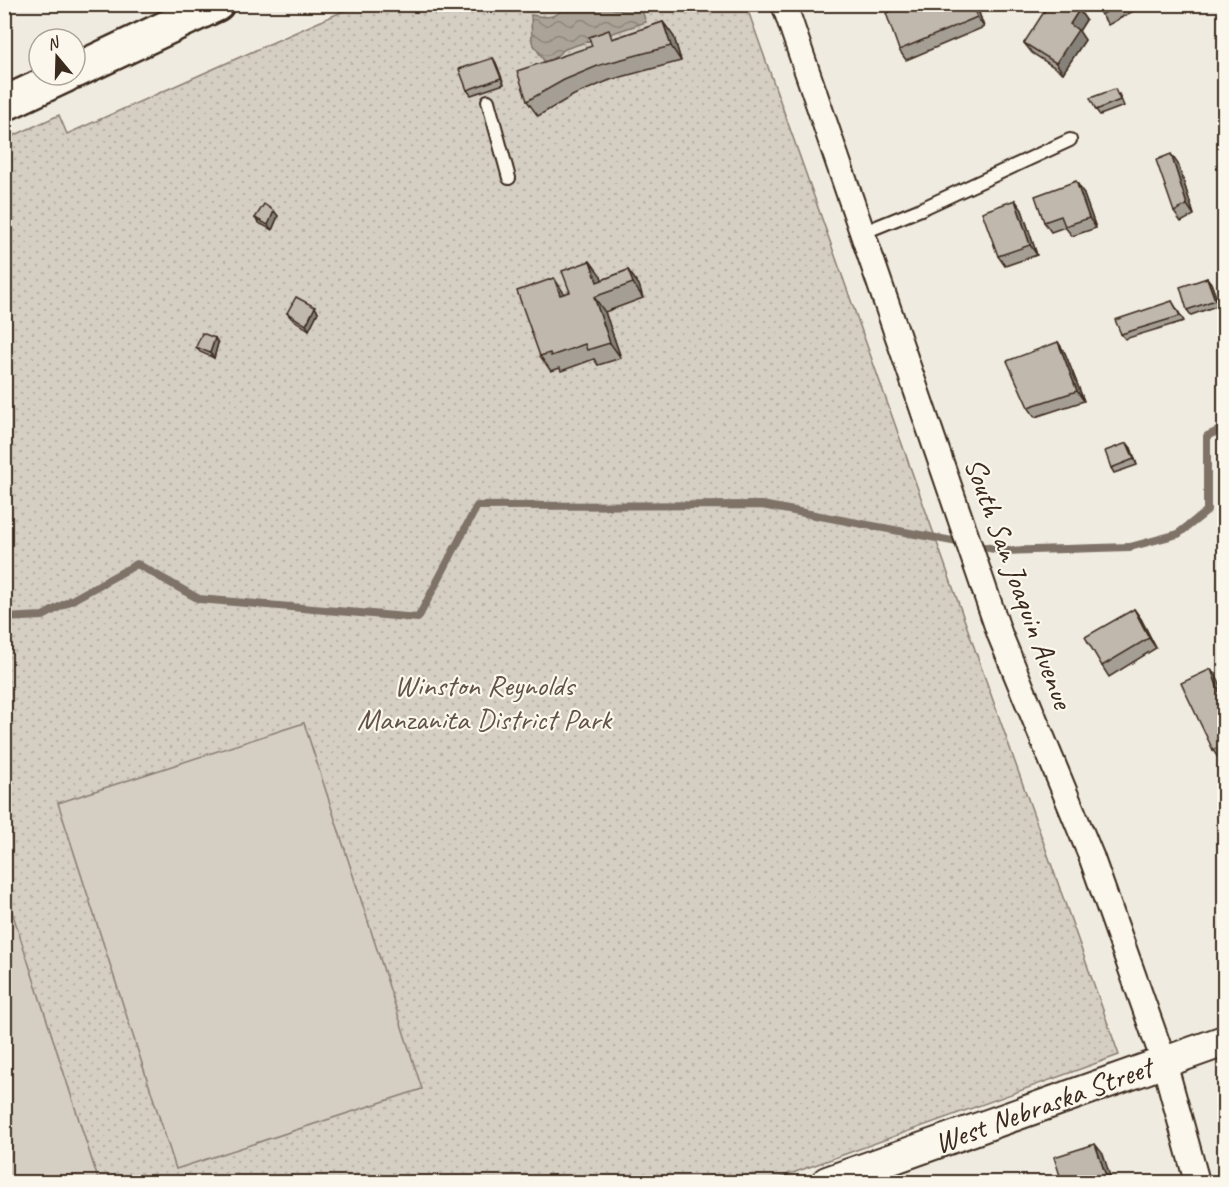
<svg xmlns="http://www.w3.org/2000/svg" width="1229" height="1187" viewBox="0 0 1229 1187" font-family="Caveat,sans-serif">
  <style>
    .green { fill: url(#green-dots); stroke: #887c70; stroke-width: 1.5 }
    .pitch { fill: #d5cec3; stroke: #887c70; stroke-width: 1.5 }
    .water { fill: url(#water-waves); stroke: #7f7367; stroke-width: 1.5 }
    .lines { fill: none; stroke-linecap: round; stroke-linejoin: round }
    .stream { stroke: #7f7367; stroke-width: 8 }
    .service-casing { stroke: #3b2a1e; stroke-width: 16 }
    .minor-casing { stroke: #3b2a1e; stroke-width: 28 }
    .tertiary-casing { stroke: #3b2a1e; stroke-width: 34 }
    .secondary-casing { stroke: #3b2a1e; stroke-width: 38 }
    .service { stroke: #fbf7ec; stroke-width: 12 }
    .minor { stroke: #fbf7ec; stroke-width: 24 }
    .tertiary { stroke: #fbf7ec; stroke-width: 30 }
    .secondary { stroke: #fbf7ec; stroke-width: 33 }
    .wall { fill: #a59e95; stroke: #3b2a1e; stroke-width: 1.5 }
    .shaded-wall { fill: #868179; stroke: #3b2a1e; stroke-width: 1.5 }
    .building { fill: #c0b8ad; stroke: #3b2a1e; stroke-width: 1.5 }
    .labels { text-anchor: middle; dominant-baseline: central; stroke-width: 4.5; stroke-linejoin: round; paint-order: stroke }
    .street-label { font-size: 30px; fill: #3b2a1e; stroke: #fbf7ec }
    .park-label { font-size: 30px; fill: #625347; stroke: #fbf7ec }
  </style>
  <defs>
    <pattern id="green-dots" width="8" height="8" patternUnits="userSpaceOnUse" patternTransform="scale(1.5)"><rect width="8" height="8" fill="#d5cec3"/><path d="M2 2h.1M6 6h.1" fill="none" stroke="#b8b1a7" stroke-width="1.8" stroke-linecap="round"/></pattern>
    <pattern id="water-waves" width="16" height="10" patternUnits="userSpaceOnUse" patternTransform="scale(1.5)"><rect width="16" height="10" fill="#aca397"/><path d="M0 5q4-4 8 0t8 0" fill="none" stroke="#8d857b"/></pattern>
  </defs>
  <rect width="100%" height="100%" fill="#f0ebe0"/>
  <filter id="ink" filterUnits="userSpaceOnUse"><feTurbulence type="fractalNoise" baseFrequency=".0167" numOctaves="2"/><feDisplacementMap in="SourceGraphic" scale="12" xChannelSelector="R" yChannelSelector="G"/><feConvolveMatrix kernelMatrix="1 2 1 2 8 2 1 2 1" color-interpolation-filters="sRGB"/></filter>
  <g filter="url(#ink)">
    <!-- green -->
    <path class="green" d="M357,5H746L1119,1055L768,1182H5L4,140L59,115L67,134Z"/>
    <!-- pitch -->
    <g class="pitch">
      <path d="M304,723L422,1089L176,1169L58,803Z"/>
      <path d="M5,890L99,1182H5Z"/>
    </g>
    <!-- water -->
    <path class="water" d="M565,5H640L646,22L565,49L546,64L532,42L531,15C545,18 558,19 565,5Z"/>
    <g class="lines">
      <!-- stream -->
      <path class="stream" d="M4,618L43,616L137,564L199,599L418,618L477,506L762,505L1005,551L1130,547L1178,534L1207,511V436L1224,428"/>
      <!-- service casing -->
      <g class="service-casing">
        <g id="service">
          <path d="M488,101L509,178"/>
          <path d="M862,233L921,209L1070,140"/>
        </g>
      </g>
      <!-- minor casing -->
      <g class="minor-casing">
        <path id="minor" d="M784,4L1000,635L1091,856L1164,1062L1197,1182"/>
      </g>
      <!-- tertiary casing -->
      <g class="tertiary-casing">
        <path id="tertiary" d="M827,1182L1224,1041"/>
      </g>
      <!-- secondary casing -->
      <g class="secondary-casing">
        <g id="secondary">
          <path d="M75,71L217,4"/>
          <path d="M4,104L66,75"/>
        </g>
      </g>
      <!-- service -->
      <use href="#service" class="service"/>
      <!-- minor -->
      <use href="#minor" class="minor"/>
      <!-- tertiary -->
      <use href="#tertiary" class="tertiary"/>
      <!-- secondary -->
      <use href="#secondary" class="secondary"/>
    </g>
    <!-- wall -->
    <g class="wall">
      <path d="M908,4H976L984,27L906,60L899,50Z"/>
      <path d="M1095,4H1146L1108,25Z"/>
      <path d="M1079,10L1086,20L1079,31L1085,40L1063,73L1032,53L1024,43Z"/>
      <path d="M663,22L674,37L681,61L610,80L574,95L538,116L527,101L615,38Z"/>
      <path d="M493,58L496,63L504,84L471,95L467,90Z"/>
      <path d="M1119,94L1124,106L1100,115L1096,110Z"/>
      <path d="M1178,164L1194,215L1181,222L1174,212Z"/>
      <path d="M1083,192L1096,228L1072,236L1065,227L1051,232L1044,222Z"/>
      <path d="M1015,200L1022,210L1037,255L1005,266L998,256Z"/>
      <path d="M274,211L278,216L272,230L259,223L255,218Z"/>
      <path d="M628,270L639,285L643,298L605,312L621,358L598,365L594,359L561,371L560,368L551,371L540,356L565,294L601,276L602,280Z"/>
      <path d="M1207,278L1211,283L1219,305L1191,315L1187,310Z"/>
      <path d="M1172,301L1184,321L1125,339L1121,334Z"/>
      <path d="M318,312L309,330L291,318L287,313Z"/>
      <path d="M215,338L218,343L214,358L200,352L196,347Z"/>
      <path d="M1058,342L1065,353L1084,401L1035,417L1028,407Z"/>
      <path d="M1127,443L1131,448L1137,465L1114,473L1111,468Z"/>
      <path d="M1134,609L1141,619L1156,648L1109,677L1102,666Z"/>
      <path d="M1218,679L1224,696V758L1220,761L1213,750Z"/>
    </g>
    <!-- shaded-wall -->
    <g class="shaded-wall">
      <path d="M972,4H976L984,27L977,17Z"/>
      <path d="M1079,10L1086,20L1079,31L1085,40L1063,73L1056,63L1070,24Z"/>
      <path d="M663,22L674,37L681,61L671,46Z"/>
      <path d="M493,58L496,63L504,84L501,78Z"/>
      <path d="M1171,154L1178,164L1194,215L1187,205Z"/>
      <path d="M1076,181L1083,192L1096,228L1089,218Z"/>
      <path d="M1015,200L1022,210L1037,255L1030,245Z"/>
      <path d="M274,211L278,216L272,230L268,225Z"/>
      <path d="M590,261L601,276L606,293L597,282Z"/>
      <path d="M628,270L639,285L643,298L633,283Z"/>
      <path d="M554,278L564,293L570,310L560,295Z"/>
      <path d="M1207,278L1211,283L1219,305L1215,300Z"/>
      <path d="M594,297L605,312L621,358L610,343Z"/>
      <path d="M315,307L318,312L309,330L306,325Z"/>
      <path d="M215,338L218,343L214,358L210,353Z"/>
      <path d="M1058,342L1065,353L1084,401L1077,391Z"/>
      <path d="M1127,443L1131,448L1137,465L1134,459Z"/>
      <path d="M1134,609L1141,619L1156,648L1149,638Z"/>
      <path d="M1211,669L1218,679L1224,696V706Z"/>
      <path d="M1095,1144L1103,1154L1112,1182H1108Z"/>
    </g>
    <!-- building -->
    <g class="building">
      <path d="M908,4H972L977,17L899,50L886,13Z"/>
      <path d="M1049,4H1070L1079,10L1070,24L1078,30L1056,63L1024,43Z"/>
      <path d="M1095,4H1120L1101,15Z"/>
      <path d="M663,22L671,46L600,65L564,80L527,101L517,71L592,46L589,37L609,30L612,39Z"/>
      <path d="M493,58L501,78L467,90L459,69Z"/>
      <path d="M1115,89L1120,100L1096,110L1090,98Z"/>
      <path d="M1171,154L1187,205L1174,212L1156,160Z"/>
      <path d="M1076,181L1089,218L1065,226L1061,216L1044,222L1035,196Z"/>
      <path d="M1015,200L1030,245L998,256L982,212Z"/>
      <path d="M264,204L274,211L268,225L255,218Z"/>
      <path d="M590,261L597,282L628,270L633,283L594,297L610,343L587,350L585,344L551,356L550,353L540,356L517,291L554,278L560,295L570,292L562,271Z"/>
      <path d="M1207,278L1215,300L1187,310L1180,287Z"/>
      <path d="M296,297L315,307L306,325L287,313Z"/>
      <path d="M1172,301L1180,316L1121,334L1115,320Z"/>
      <path d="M202,333L215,338L210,353L196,347Z"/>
      <path d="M1058,342L1077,391L1028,407L1007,361Z"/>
      <path d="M1127,443L1134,459L1111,468L1105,451Z"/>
      <path d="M1134,609L1149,638L1102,666L1085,637Z"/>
      <path d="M1211,669L1224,706V744L1213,750L1181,683Z"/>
      <path d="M1224,1091V1109L1219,1093Z"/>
      <path d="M1095,1144L1108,1182H1062L1054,1157Z"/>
    </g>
  </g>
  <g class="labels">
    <!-- street labels -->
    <g class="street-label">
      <text transform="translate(1019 583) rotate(70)">South San Joaquin Avenue</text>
      <text transform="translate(1043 1105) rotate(-20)">West Nebraska Street</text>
    </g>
    <!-- park labels -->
    <g class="park-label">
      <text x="484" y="685">Winston Reynolds<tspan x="484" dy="34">Manzanita District Park</tspan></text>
    </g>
  </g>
  <!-- margin -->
  <rect width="1229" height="1187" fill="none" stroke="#fbf7ec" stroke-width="24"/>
  <rect x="12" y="12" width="1205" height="1163" fill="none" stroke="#3b2a1e" stroke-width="2" filter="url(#ink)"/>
  <!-- north arrow -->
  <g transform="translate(57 57) rotate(341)"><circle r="28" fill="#fbf7ec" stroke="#aea59a" stroke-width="1.5"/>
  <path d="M0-4.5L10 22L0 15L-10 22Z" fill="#3b2a1e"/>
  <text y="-9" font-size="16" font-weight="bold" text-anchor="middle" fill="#3b2a1e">N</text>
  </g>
</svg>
